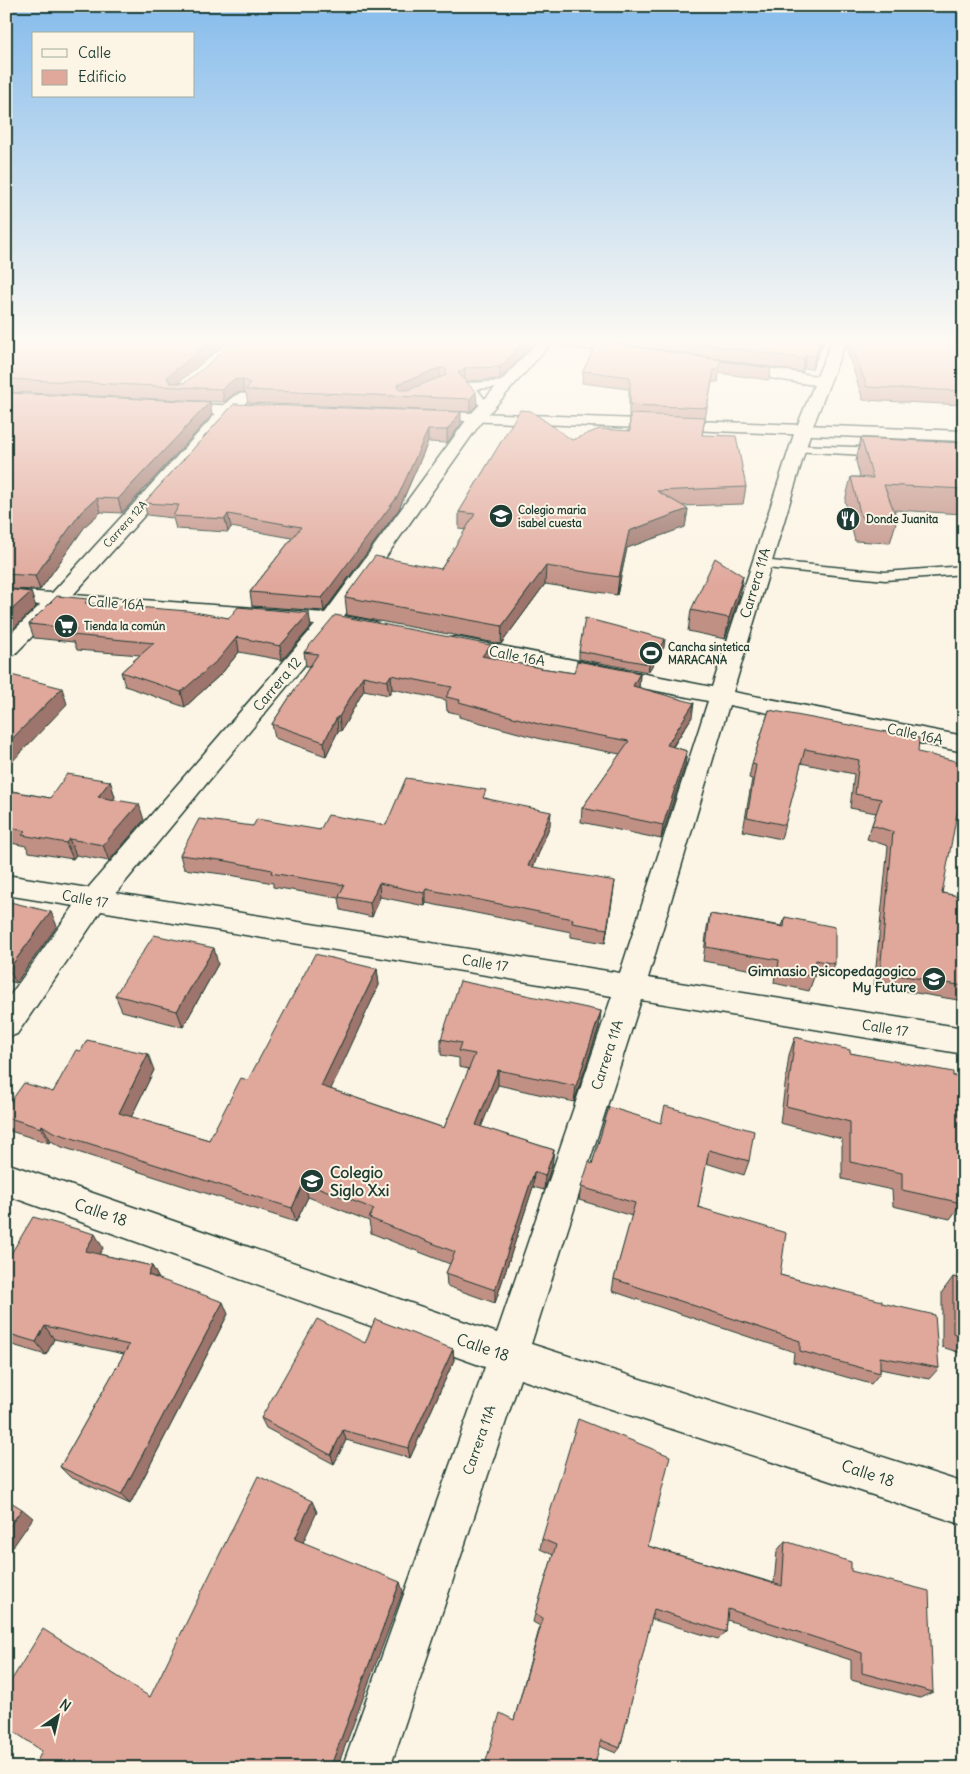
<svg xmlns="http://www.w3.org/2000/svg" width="970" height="1774" viewBox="0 0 970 1774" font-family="Delius,sans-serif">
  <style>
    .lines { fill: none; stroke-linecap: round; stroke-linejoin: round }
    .lane-casing { stroke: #1f3d34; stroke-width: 3 }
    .street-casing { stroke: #1f3d34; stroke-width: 3 }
    .highway-casing { stroke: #1f3d34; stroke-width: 3 }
    .lane { fill: #fcf5e5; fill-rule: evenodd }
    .street { fill: #fcf5e5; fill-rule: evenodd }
    .highway { fill: #fcf5e5; fill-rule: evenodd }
    .wall { fill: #c19085; stroke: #1f3d34 }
    .shaded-wall { fill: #9d756c; stroke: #1f3d34 }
    .building { fill: #e0a79b; stroke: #1f3d34; fill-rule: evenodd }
    .labels { text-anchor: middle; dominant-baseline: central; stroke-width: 4; stroke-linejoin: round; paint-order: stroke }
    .far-poi-label { font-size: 11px; font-weight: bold; fill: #1f3d34; stroke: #fcf5e5; text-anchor: start }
    .far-street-label { font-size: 11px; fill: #1f3d34; stroke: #fcf5e5 }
    .street-label { font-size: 14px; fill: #1f3d34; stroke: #fcf5e5 }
    .poi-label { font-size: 14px; font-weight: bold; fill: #1f3d34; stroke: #fcf5e5; text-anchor: end }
    .near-poi-label { font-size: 16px; font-weight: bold; fill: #1f3d34; stroke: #fcf5e5; text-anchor: start }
    .near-street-label { font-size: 16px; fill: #1f3d34; stroke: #fcf5e5 }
  </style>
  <rect width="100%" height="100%" fill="#fcf5e5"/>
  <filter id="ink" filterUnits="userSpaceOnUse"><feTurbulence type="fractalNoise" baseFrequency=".02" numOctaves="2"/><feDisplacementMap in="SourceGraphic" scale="10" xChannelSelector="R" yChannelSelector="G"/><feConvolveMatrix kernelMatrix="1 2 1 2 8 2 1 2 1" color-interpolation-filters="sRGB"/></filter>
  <g filter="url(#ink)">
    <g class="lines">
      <!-- lane casing -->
      <g class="lane-casing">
        <g id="lane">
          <path d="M508,381L512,382V386L477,389L487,402L482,405L478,404L467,390L460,386L465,383Z"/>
          <path d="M797,445L883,448L889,452L883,456L793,451L791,449Z"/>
          <path d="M761,560L885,572L964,566V574L885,580L756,567L754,564L756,561Z"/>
        </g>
      </g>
      <!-- street casing -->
      <g class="street-casing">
        <g id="street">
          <path d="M538,341H553L482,421L344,616L376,622L379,627L376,632L368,633L336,627L116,893L620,973L708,701L455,651L447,649L444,644L447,639L455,637L712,687L795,431L814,385L732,372L724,367L732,362L817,376L832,341H846L811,431L733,692L964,736V752L729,705L648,978L964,1028V1054L641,1000L531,1344L964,1483V1525L520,1379L390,1768H342L485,1367L6,1195V1163L497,1333L612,996L101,911L17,1034L6,1038V1001L74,906L6,895V875L88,888L315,625L62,606L14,655L6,657V638L40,605L6,602V590L52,593L221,408C229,400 236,391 248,394L250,397L248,400L73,595L325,613L470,415Z"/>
          <path d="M556,341C570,340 633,341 640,352L633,356L563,345Z"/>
        </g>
      </g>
      <!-- highway casing -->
      <g class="highway-casing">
        <g id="highway">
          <path d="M175,403L264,407L272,412L264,417L169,411L167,408Z"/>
          <path d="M422,411L964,431V441L416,419L414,416Z"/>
        </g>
      </g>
      <!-- lane -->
      <use href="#lane" class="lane"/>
      <!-- street -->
      <use href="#street" class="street"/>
      <!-- highway -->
      <use href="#highway" class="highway"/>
    </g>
    <!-- wall -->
    <g class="wall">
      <path d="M6,341L178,383L528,349L500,379L466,381L477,405L470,412L248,403L246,393L244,392L235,393L224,402L6,392Z"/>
      <path d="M598,341L771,368L769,380L719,373L718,382H712L702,435L746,487L743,504L682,506L688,509L685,527L627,548L617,595L545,584L501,644L347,615L345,597L441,569L466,530L459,529V512L572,440L629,431L630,417H629V389L582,383L583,371Z"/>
      <path d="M603,341H824L812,369L804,368L802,372Z"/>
      <path d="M847,341H964V405L863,400L846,347Z"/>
      <path d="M6,393L212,415L122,513L101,512L86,525L40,590L6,589Z"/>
      <path d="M234,404L461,424L447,443L428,442L399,509L324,611L252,606L250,592L292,538L231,527L228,532L176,529L173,518L147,515L144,503Z"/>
      <path d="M861,438L964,443V514L894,510L897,519L890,543L855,541L845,501L851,477H860L856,461Z"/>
      <path d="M743,576L739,597L725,639L688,631L691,610Z"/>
      <path d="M89,603L229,618L311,627L282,660L239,652L222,673L185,707L125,686L121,672L140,655L77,650L74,642L34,638L29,624Z"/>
      <path d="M664,647L648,672L579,659V651Z"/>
      <path d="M304,652L491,658L540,668L574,673H640L639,687L692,717L673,747L687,751L685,765L661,839L581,822L582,808L620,754L541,739L459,717V714L447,711L446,700L392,689L389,695L364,690L341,731H338L326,756L275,738L272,724L310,666H306Z"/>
      <path d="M769,710L918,752L942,893L964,897V1001L874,986L888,846L867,839L876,813L850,808L854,774L801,763L781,839L743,831L752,779L749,778L752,764Z"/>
      <path d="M110,781L115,797L113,800L144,820L109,861L76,855L73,859L29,852L26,846L6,842V790L50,798Z"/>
      <path d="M964,790V800L961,799Z"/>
      <path d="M486,798L550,825L533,867L613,895L605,943L571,937V932L426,903L425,906L380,897L372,917L341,910L339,898L273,887V883L230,875L184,869L180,855L253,826L320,830L386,825Z"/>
      <path d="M6,901L57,926L16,983L6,980Z"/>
      <path d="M710,914L782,926L785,917L835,964L829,977L815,974L809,991L774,983L775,974L703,961L707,928Z"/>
      <path d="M218,964L183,1027L122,1011L115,995Z"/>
      <path d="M377,969L379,985L330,1089L444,1128L469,1069L459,1067V1058L441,1055V1039L601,1011L599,1027L574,1102L498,1085L481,1127L554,1150L552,1165L544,1190L533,1187L495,1303L447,1286L446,1273L450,1264L371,1233L369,1221L308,1197L296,1222L62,1147L51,1141L49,1143L10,1131L6,1125V1108L53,1092L81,1051L154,1070L131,1117L209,1140L248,1080Z"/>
      <path d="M795,1037L850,1053L964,1078V1193H961L962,1203L950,1219L893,1206L892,1190L842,1179V1139L780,1123L789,1055Z"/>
      <path d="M609,1107L749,1161L744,1175L706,1163L698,1207L780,1275L882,1303L939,1368L929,1379L880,1369V1373L871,1384L793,1362L794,1352L612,1291L614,1279L632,1216L579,1200L581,1187L592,1164Z"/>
      <path d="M103,1248L99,1254L152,1266L159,1279L228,1314L130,1504L70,1477L60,1467L124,1354L54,1339L46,1355L6,1343V1262Z"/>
      <path d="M953,1277L964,1280V1354L942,1347V1292Z"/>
      <path d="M365,1343L453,1349L454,1360L410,1458L346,1440L334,1464L266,1428L261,1418Z"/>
      <path d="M542,1539L648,1546L774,1583L777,1551L785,1541L851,1571L933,1692L920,1698L851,1680V1660L727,1620L726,1632L718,1639L651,1619L620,1748L616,1753L599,1746L514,1720L540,1626L533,1622L535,1614L553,1555L540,1549Z"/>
    </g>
    <!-- shaded-wall -->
    <g class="shaded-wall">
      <path d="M211,341H229L173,387L167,377Z"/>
      <path d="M525,341H529L528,349L500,379V367Z"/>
      <path d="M821,341H824L812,369L815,356Z"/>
      <path d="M806,355L804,368L802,372L804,359Z"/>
      <path d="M440,368V380L401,396L397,387L398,384Z"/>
      <path d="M465,368V381L458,373Z"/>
      <path d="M242,379L244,392L235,393L224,402L222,389L233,380Z"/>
      <path d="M476,392L477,405L470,412V399Z"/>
      <path d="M210,402L212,415L122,513L118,499Z"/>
      <path d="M461,412V424L447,443V430Z"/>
      <path d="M428,430V442L399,509L324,611L322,598Z"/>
      <path d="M97,498L101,512L86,525L40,590L35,576L82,511Z"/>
      <path d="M688,509L685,527L627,548L617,595L619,577L629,531Z"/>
      <path d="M228,514L231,527L228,532L225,519Z"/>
      <path d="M546,566L545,584L501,644L502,626Z"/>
      <path d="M743,576L739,597L725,639L729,618Z"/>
      <path d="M31,592L36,607L7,635L6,615Z"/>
      <path d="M309,613L311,627L282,660L280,646Z"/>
      <path d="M237,637L239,652L222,673L185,707L181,692Z"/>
      <path d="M665,639L664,647L648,672L649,664Z"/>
      <path d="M491,645V659L482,656Z"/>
      <path d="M640,673L639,688L633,686Z"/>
      <path d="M391,675L392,689L389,695L387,681Z"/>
      <path d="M363,676L364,690L341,731L339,717Z"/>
      <path d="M62,688L67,704L6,768L10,776L6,780V745Z"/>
      <path d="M694,703L692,717L664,759L667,745Z"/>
      <path d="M337,717L338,731L326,756L324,742Z"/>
      <path d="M687,751L685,765L661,839L663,825Z"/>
      <path d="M110,781L115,797L104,813L98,797Z"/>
      <path d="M139,804L144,820L109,861L103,845Z"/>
      <path d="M551,812L550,825L528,880V866Z"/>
      <path d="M69,839L76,855L73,859L66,843Z"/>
      <path d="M615,881L613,895L605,943L607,929Z"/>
      <path d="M379,883L380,897L372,917L370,903Z"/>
      <path d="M426,889V903L425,906L424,893Z"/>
      <path d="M51,912L57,926L16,983L9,969Z"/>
      <path d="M214,948L218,964L183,1027L177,1011Z"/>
      <path d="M377,969L379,985L325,1102L321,1086Z"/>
      <path d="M601,1011L599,1027L574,1102L576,1086Z"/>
      <path d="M148,1054L154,1070L126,1128L119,1113Z"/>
      <path d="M498,1070V1085L476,1140V1125Z"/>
      <path d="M42,1125L51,1141L49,1143L41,1128Z"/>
      <path d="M554,1150L552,1165L544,1190L545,1176Z"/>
      <path d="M534,1172L533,1187L495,1303V1290Z"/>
      <path d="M304,1182L308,1197L296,1222L292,1208Z"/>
      <path d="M95,1234L103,1248L93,1265L85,1251Z"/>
      <path d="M152,1266L159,1279L148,1275Z"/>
      <path d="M223,1302L228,1314L130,1504L121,1495Z"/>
      <path d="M45,1326L54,1339L46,1355L36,1342Z"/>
      <path d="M453,1349L454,1360L410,1458L408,1448Z"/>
      <path d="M343,1430L346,1440L334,1464L331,1455Z"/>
      <path d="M312,1501L317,1512L300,1549L295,1539Z"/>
      <path d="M22,1509L33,1518L6,1557V1531Z"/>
      <path d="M400,1582L403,1591L337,1768H330Z"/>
    </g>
    <!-- building -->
    <g class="building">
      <path d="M6,341H211L167,377L170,383H184L204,368L234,341H525L500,367L465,368L458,373L476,392L470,399L246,390L250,383L242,379L233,380L222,389L6,379ZM440,368L446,369V375L408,390H399L397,387L398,384Z"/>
      <path d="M598,341L771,368L721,361L719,370H714L707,408L630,405V377L583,371Z"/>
      <path d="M681,341H821L815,356L806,355L804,359Z"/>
      <path d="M850,341H964V391L867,387Z"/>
      <path d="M6,393L210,402L118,499L97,498L82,511L35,576L6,574Z"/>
      <path d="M234,404L461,412L447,430H428L398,496L322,598L250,592L301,527L228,514L225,519L173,516L179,505L144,503Z"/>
      <path d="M520,410L531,411L572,440L599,429L630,431V414L705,417L702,435L736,436L746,487L657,491L688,509L629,531L619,577L546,566L502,626L345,597L375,556L441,569L475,514L459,512Z"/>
      <path d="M861,438L964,443V489L884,485L897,519L861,517L851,477L873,478Z"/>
      <path d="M715,558L743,576L729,618L691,610Z"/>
      <path d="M6,589L31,592L6,615Z"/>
      <path d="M57,596L88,599L85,603L188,611L229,618L238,607L309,613L280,646L237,637L219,659L181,692L121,672L154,643L72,635L77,629L29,624Z"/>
      <path d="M335,615L491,645L482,656L540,668L574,673L577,661L640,673L633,686L694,703L667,745L687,751L663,825L582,808L629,741L542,725L459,702L460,700L446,697L452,687L391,675L387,681L363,676L339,717H337L324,742L272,724L318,654L304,652Z"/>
      <path d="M585,618L665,639L649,664L579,651Z"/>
      <path d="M11,675L62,688L6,745V679Z"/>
      <path d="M769,710L919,738L918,752L964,763V777L942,893L964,897V986L880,972L893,832L872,825L881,799L855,794L859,760L805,749L785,825L747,817L756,765L752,764Z"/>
      <path d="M67,774L110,781L98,797L139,804L103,845L69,839L66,843L22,835L26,831L6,827V790L50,798Z"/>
      <path d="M406,778L486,790L483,798L551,812L528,866L615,881L607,929L572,923L573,919L426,889L424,893L379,883L370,903L339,897L344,885L271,873L272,870L227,861L180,855L199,819L253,826L257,819L320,830L328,815L386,825Z"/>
      <path d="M6,901L51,912L9,969L6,968Z"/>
      <path d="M710,914L784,927L785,917L835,927V964L816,960L814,977L778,969L779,960L706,947Z"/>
      <path d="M154,935L214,948L177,1011L115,995Z"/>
      <path d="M315,954L377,969L321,1086L444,1128L475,1054L458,1051L461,1043L441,1039L460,981L601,1011L576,1086L498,1070L476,1125L554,1150L545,1176L534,1172L495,1290L446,1273L455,1252L369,1218L374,1209L304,1182L292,1208L53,1132L42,1125L41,1128L6,1117V1108L24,1083L53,1092L76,1050L81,1051L87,1040L148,1054L119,1113L209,1140L241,1078L248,1080Z"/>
      <path d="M795,1037L850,1050V1053L953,1072V1076L964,1078V1174H960L962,1203L902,1190V1173L850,1162V1122L786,1106Z"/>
      <path d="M665,1106L754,1131L749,1161L709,1150L698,1207L786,1233L780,1275L882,1301V1303L935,1315L939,1368L880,1357V1373L800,1351V1341L614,1279L635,1203L581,1187L589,1162L592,1164L609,1107L661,1123Z"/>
      <path d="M33,1217L95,1234L85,1251L152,1266L148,1275L223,1302L121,1495L60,1467L129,1345L45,1326L36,1342L6,1333V1262Z"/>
      <path d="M953,1277L964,1280V1336L953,1333Z"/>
      <path d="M317,1319L365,1343L375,1319L453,1349L408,1448L343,1430L331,1455L261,1418Z"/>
      <path d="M578,1419L670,1456L648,1546L782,1586L785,1541L851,1562V1571L929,1591L933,1692L862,1673V1653L728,1609L726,1632L654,1609L620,1748L601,1740L594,1768H484L500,1713L514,1720L543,1618L535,1614L556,1545L542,1539Z"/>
      <path d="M258,1476L312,1501L295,1539L400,1582L330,1768H34L42,1751L6,1726V1689L43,1629L150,1697Z"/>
      <path d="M6,1499L22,1509L6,1531Z"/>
    </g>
  </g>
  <!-- sky -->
  <linearGradient id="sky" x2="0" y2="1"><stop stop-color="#86bcec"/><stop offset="0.58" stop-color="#fefaf3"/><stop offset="1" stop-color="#fefaf3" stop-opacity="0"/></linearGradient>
  <rect width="970" height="589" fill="url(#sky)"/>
  <!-- icons -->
  <defs>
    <g id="school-disc" transform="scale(1.25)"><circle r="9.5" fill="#1f3d34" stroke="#fcf5e5"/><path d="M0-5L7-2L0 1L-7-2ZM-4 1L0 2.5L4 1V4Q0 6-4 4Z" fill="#fff"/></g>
    <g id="restaurant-disc" transform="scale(1.25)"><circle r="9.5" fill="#1f3d34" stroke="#fcf5e5"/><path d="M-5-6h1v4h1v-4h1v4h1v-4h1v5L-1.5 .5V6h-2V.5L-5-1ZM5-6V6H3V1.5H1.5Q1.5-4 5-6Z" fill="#fff"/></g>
    <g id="supermarket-disc" transform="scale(1.25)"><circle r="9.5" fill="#1f3d34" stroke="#fcf5e5"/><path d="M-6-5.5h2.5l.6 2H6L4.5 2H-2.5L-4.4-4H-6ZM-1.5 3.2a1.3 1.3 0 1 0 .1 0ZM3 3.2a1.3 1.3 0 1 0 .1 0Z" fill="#fff"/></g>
    <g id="stadium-disc" transform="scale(1.25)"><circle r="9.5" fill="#1f3d34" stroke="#fcf5e5"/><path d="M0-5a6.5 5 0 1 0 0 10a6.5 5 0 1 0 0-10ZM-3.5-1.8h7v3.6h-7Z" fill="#fff"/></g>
  </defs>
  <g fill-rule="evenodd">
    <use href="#school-disc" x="501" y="516"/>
    <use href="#restaurant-disc" x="848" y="519"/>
    <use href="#supermarket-disc" x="66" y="626"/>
    <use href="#stadium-disc" x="651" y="653"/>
    <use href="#school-disc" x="934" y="979"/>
    <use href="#school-disc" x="312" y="1181"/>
  </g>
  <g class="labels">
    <!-- far-poi labels -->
    <g class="far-poi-label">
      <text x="518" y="510">Colegio maria<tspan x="518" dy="13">isabel cuesta</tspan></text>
      <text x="866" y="519">Donde Juanita</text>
      <text x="84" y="626">Tienda la común</text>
      <text x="668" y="647">Cancha sintetica<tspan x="668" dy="13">MARACANA</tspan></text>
    </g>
    <!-- far-street labels -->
    <g class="far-street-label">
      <text transform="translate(125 524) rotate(-48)">Carrera 12A</text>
    </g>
    <!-- street labels -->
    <g class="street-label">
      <text transform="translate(755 583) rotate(-73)">Carrera 11A</text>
      <text transform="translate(116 603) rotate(4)">Calle 16A</text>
      <text transform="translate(517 656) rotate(11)">Calle 16A</text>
      <text transform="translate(277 684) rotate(-50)">Carrera 12</text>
      <text transform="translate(915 734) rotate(12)">Calle 16A</text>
      <text transform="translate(85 899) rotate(10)">Calle 17</text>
      <text transform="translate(485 963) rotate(9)">Calle 17</text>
      <text transform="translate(885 1028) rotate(9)">Calle 17</text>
      <text transform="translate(607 1055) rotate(-72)">Carrera 11A</text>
      <text transform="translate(479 1440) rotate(-71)">Carrera 11A</text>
    </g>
    <!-- poi labels -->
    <g class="poi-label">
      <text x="916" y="971">Gimnasio Psicopedagogico<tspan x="916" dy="16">My Future</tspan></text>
    </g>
    <!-- near-poi labels -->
    <g class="near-poi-label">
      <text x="330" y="1172">Colegio<tspan x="330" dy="18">Siglo Xxi</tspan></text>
    </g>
    <!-- near-street labels -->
    <g class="near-street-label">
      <text transform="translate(101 1212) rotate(19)">Calle 18</text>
      <text transform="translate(483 1347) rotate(19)">Calle 18</text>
      <text transform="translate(868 1473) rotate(18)">Calle 18</text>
    </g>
  </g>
  <!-- margin -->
  <rect width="970" height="1774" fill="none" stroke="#fcf5e5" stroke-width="25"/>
  <rect x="12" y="12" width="945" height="1749" fill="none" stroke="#1f3d34" stroke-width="2" filter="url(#ink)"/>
  <!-- legend -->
  <rect x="32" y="32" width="162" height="65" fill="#fcf5e5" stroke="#a4ab9e"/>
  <rect x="42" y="49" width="25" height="8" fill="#fcf5e5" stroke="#a4ab9e"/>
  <text x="78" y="58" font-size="15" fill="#1f3d34">Calle</text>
  <rect x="42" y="70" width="25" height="15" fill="#e0a79b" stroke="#a4ab9e"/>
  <text x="78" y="82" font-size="15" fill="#1f3d34">Edificio</text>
  <!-- north arrow -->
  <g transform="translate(58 1716) rotate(34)" stroke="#fcf5e5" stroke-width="4" paint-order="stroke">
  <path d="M0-4L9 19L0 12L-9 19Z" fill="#1f3d34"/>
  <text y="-8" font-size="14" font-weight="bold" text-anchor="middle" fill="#1f3d34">N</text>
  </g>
</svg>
